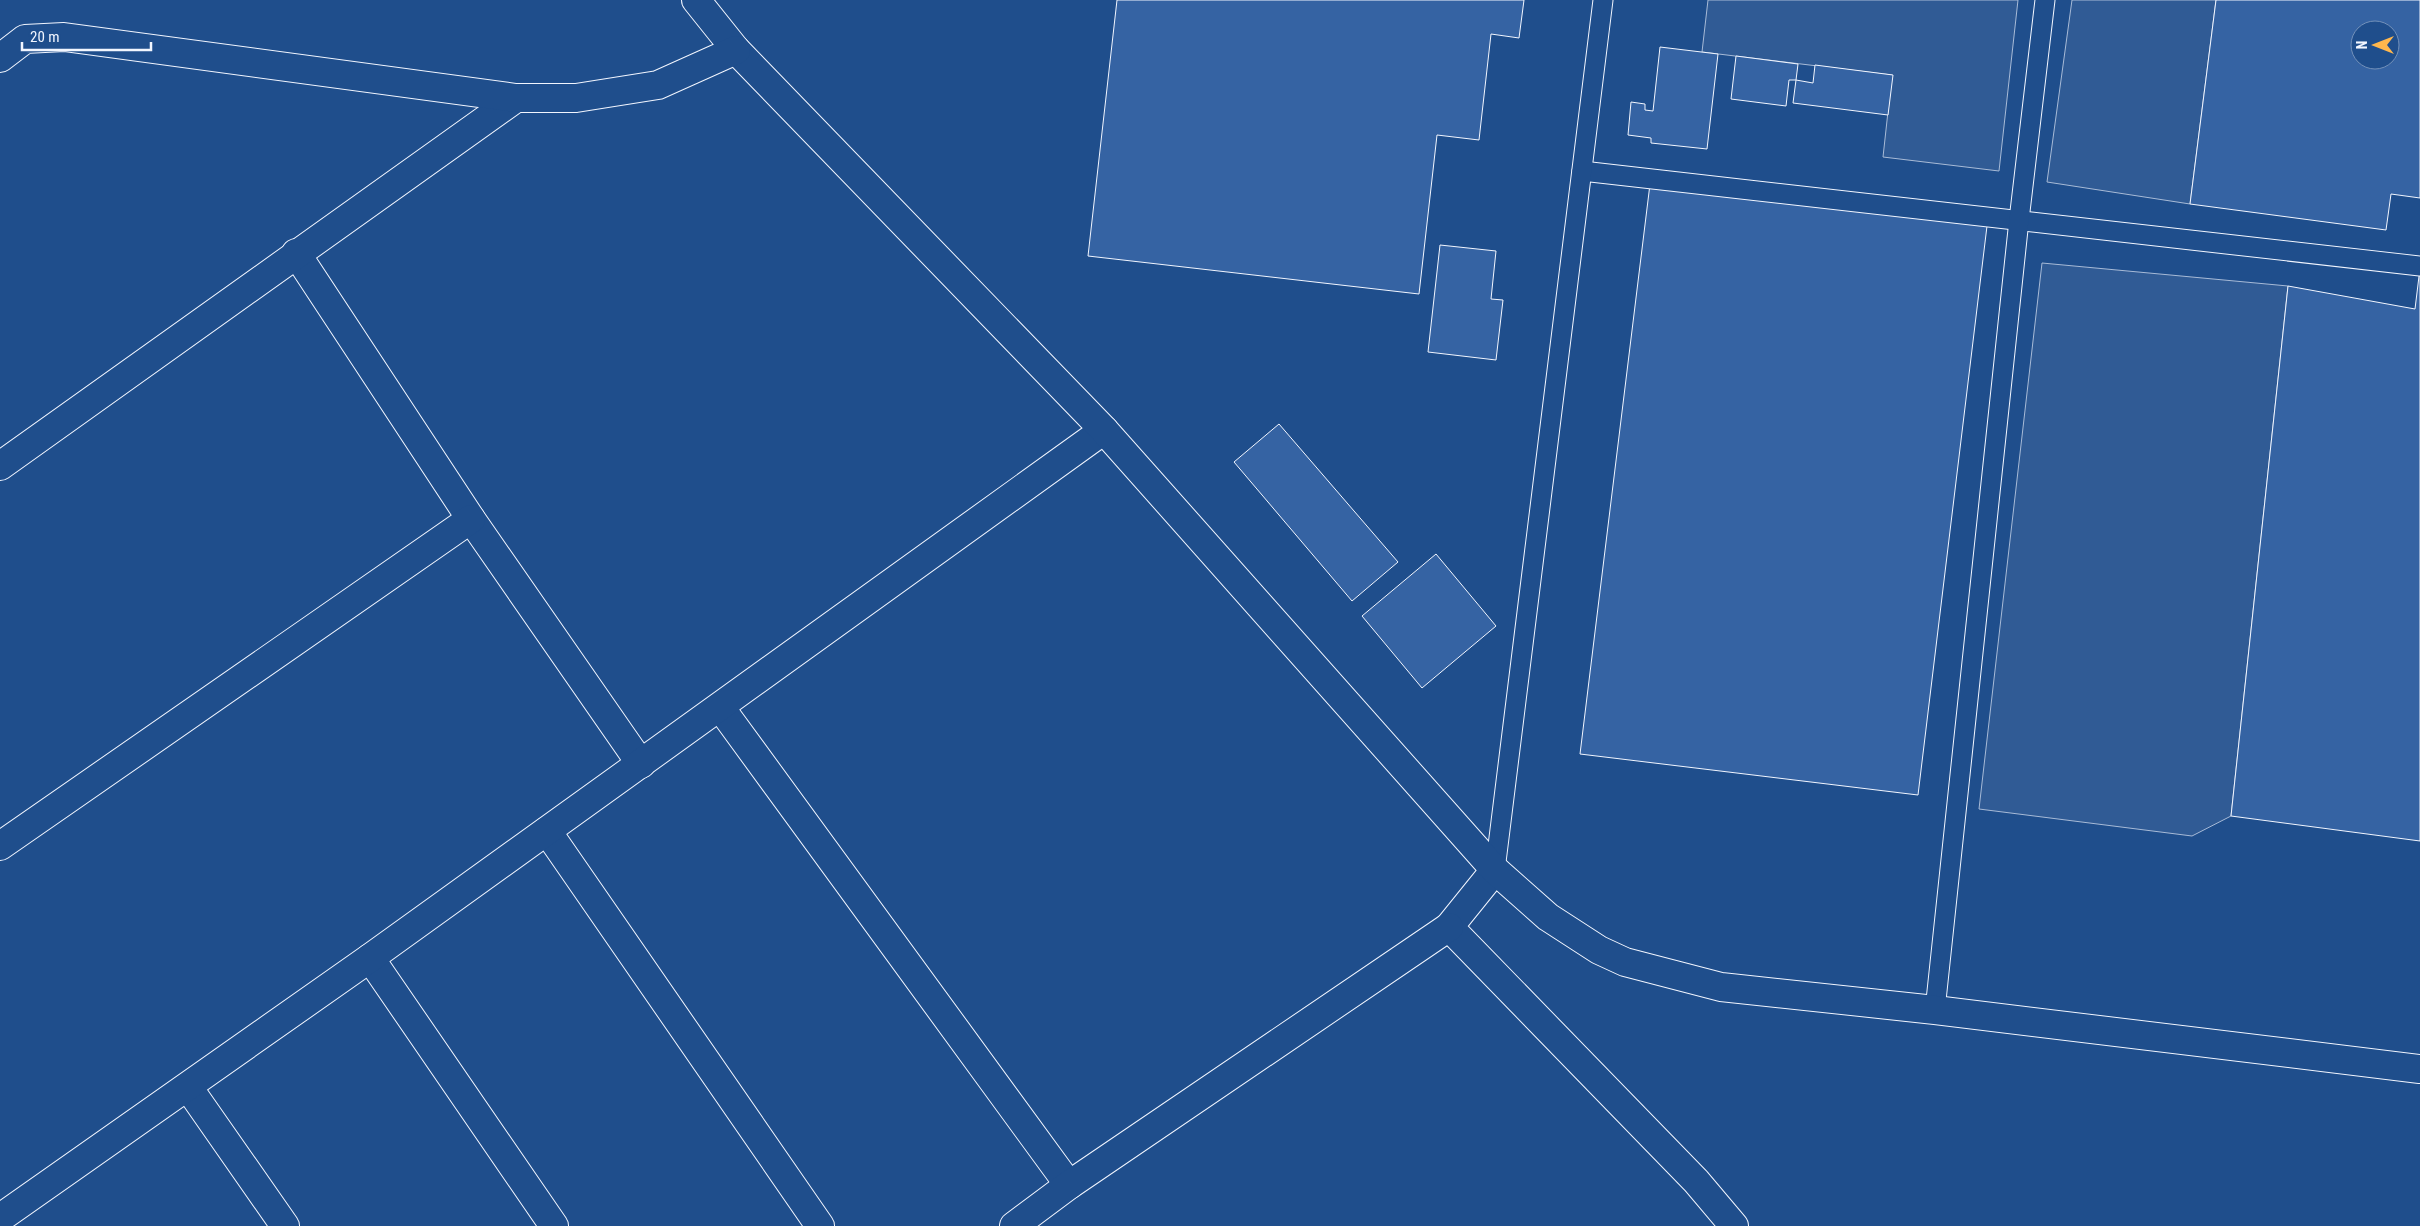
<svg xmlns="http://www.w3.org/2000/svg" width="2420" height="1226" viewBox="0 0 2420 1226" font-family="'Roboto Condensed',sans-serif">
  <style>
    .built { fill: #305b95; stroke: #a8bbd7 }
    .building { fill: #3563a3; stroke: #f2f6ff; fill-rule: evenodd }
    .lines { fill: none; stroke-linecap: round; stroke-linejoin: round }
    .service-casing { stroke: #f2f6ff; stroke-width: 21 }
    .minor-casing { stroke: #f2f6ff; stroke-width: 30 }
    .tertiary-casing { stroke: #f2f6ff; stroke-width: 30 }
    .service { stroke: #1f4e8c; stroke-width: 19 }
    .minor { stroke: #1f4e8c; stroke-width: 28 }
    .tertiary { stroke: #1f4e8c; stroke-width: 28 }
  </style>
  <rect width="100%" height="100%" fill="#1f4e8c"/>
  <!-- built -->
  <g class="built">
    <path d="M1708,0H2018L1999,171L1883,157L1892,75L1702,52Z"/>
    <path d="M2072,0H2216L2190,204L2047,182Z"/>
    <path d="M2042,263L2288,286L2231,816L2192,836L1979,809Z"/>
  </g>
  <!-- building -->
  <g class="building">
    <path d="M1117,0H1524L1519,38L1491,34L1479,140L1437,135L1419,294L1088,256Z"/>
    <path d="M2216,0H2420V198L2391,194L2386,230L2190,204ZM2360,30H2390V60H2360Z"/>
    <path d="M1660,47L1718,54L1707,149L1651,143V138L1628,135L1631,102L1645,104V110L1653,111Z"/>
    <path d="M1736,56L1798,64L1796,80H1789L1786,106L1731,99Z"/>
    <path d="M1815,65L1893,75L1888,115L1793,103L1796,80L1813,83Z"/>
    <path d="M1650,184L1987,226L1918,795L1580,754Z"/>
    <path d="M1440,245L1496,251L1491,299L1503,300L1496,360L1428,352Z"/>
    <path d="M2420,268V841L2231,816L2288,286L2415,309Z"/>
    <path d="M1279,424L1398,562L1352,601L1234,462Z"/>
    <path d="M1436,554L1496,626L1422,688L1362,616Z"/>
  </g>
  <g class="lines">
    <!-- service casing -->
    <g class="service-casing">
      <g id="service">
        <path d="M1582,171L2420,266"/>
        <path d="M1495,870L1603,0"/>
        <path d="M1935,1010L2019,220L2045,0"/>
      </g>
    </g>
    <!-- minor casing -->
    <g class="minor-casing">
      <g id="minor">
        <path d="M296,253L471,519L641,764"/>
        <path d="M0,466L516,98"/>
        <path d="M720,707L1069,1185"/>
        <path d="M547,831L820,1226"/>
        <path d="M0,846L471,519"/>
        <path d="M1495,870L1449,927L1696,1181L1734,1226"/>
        <path d="M370,958L554,1226"/>
        <path d="M188,1087L285,1226"/>
        <path d="M0,1218L370,958L1104,430"/>
      </g>
    </g>
    <!-- tertiary casing -->
    <g class="tertiary-casing">
      <g id="tertiary">
        <path d="M696,0L736,50L1104,430L1495,870L1548,917L1599,950L1625,962L1721,987L1935,1010L2420,1069"/>
        <path d="M0,58L25,39L64,37L516,98H576L658,85L736,50"/>
        <path d="M1014,1226L1069,1185L1449,927"/>
      </g>
    </g>
    <!-- service -->
    <use href="#service" class="service"/>
    <!-- minor -->
    <use href="#minor" class="minor"/>
    <!-- tertiary -->
    <use href="#tertiary" class="tertiary"/>
  </g>
  <!-- north arrow -->
  <g transform="translate(2375 45) rotate(270)"><circle r="24" fill="#1f4e8c" stroke="#7391ba"/>
  <path d="M0-4L9 19L0 12L-9 19Z" fill="#ffb74d"/>
  <text y="-8" font-size="14" font-weight="bold" text-anchor="middle" fill="#f2f6ff">N</text>
  </g>
  <!-- scale -->
  <path d="M22 42v8h129v-8" fill="none" stroke="#f2f6ff" stroke-width="2.5"/>
  <text x="30" y="42" font-size="15" fill="#f2f6ff" stroke="#1f4e8c" stroke-width="4" paint-order="stroke">20 m</text>
</svg>
